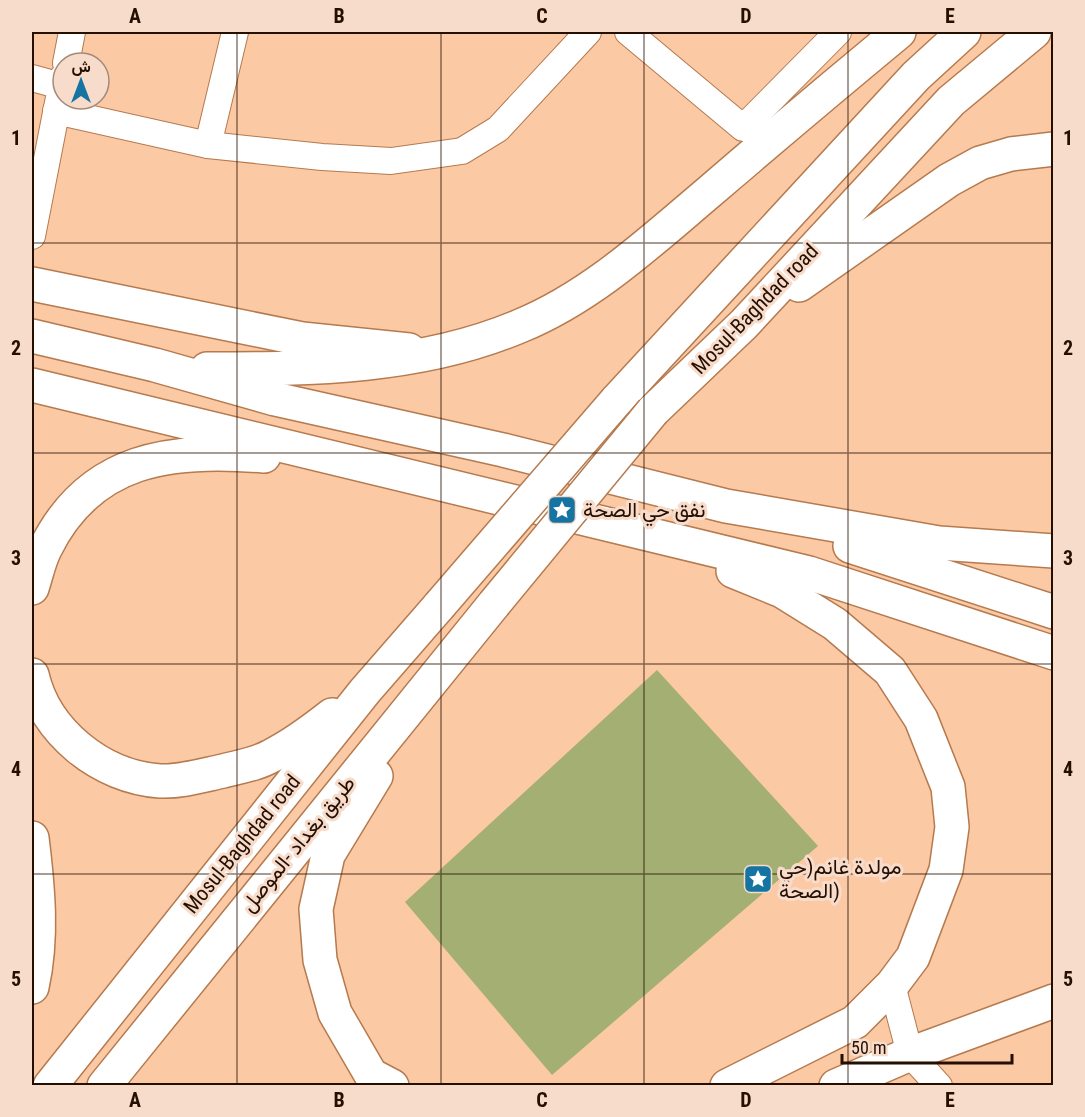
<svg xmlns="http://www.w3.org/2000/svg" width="1085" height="1117" viewBox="0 0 1085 1117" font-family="'Roboto Condensed',Vazirmatn,sans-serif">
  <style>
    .green { fill: #a4af73 }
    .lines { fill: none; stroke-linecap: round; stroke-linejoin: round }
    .minor-casing { stroke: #b57a4e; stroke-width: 28 }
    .secondary-casing { stroke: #b57a4e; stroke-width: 36 }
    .trunk-casing { stroke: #b57a4e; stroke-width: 36 }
    .minor { stroke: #fff; stroke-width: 26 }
    .secondary { stroke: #fff; stroke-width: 33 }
    .trunk { stroke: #fff; stroke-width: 33 }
    .trunk-bridge-casing { stroke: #b57a4e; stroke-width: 36; stroke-linecap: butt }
    .trunk-bridge { stroke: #fff; stroke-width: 33 }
    .grid { fill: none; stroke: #250f00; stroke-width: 1.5; stroke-opacity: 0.55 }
    .labels { text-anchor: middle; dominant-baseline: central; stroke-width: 6; stroke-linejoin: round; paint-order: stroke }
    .street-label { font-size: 21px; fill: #250f00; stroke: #f7dccb }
    .poi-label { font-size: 21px; fill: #250f00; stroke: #f7dccb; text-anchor: start }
    .neatline { fill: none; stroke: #250f00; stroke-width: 2 }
    .grid-label { font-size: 20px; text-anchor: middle; font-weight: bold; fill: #250f00 }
  </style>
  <rect width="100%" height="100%" fill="#fcc9a5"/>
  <!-- green -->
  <path class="green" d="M657,670L818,846L552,1075L405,902Z"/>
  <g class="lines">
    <!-- minor casing -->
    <g class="minor-casing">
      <g id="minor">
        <path d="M628,32L743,128L838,32"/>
        <path d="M66,63L72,32"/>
        <path d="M32,78L61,86"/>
        <path d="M56,111L208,145L322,157L391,161L462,151L498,129L588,32"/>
        <path d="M208,145L235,32"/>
        <path d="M32,236L63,77"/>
        <path d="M892,985L910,1054L939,1086"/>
      </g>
    </g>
    <!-- secondary casing -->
    <g class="secondary-casing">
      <path id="secondary" d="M32,284L302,339L409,350"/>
    </g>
    <!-- trunk casing -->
    <g class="trunk-casing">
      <g id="trunk">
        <path d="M799,285L949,180L980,163L1011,154L1054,149"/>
        <path d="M32,336L155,365L275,399L503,450L726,506L939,543L1054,551"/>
        <path d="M207,369C312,369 421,368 520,326C591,297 650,242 708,193C771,139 835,85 899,32"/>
        <path d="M32,385L809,573L1054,653"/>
        <path d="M616,401L916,76L964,32"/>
        <path d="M653,411L744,324L951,101L1034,32"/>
        <path d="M850,546L1054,612"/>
        <path d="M32,588C36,576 39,561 45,549C90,457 172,448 264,456"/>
        <path d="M32,675C45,732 101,777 160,781C181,782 204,775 223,771C239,767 257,764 271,756C293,745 313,730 332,715"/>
        <path d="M376,776L328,855L316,909L320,960L335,1013L371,1075L392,1086"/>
        <path d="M32,838C38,887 43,938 32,987"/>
        <path d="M50,1086L365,691L439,606"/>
        <path d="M104,1086L494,604"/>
        <path d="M727,1086L855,1022L892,985L913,957L946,870L952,827L948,787L921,719L890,671L835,624L782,591L733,571"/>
        <path d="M836,1086L910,1054L1054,1001"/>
      </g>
    </g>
    <!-- minor -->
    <use href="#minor" class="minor"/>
    <!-- secondary -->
    <use href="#secondary" class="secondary"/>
    <!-- trunk -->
    <use href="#trunk" class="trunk"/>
    <!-- trunk-bridge casing -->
    <g class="trunk-bridge-casing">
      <g id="trunk-bridge">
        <path d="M494,604L653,411"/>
        <path d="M439,606L616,401"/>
      </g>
    </g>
    <!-- trunk-bridge -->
    <use href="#trunk-bridge" class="trunk-bridge"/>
  </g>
  <!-- grid -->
  <path class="grid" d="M237,32V1086M441,32V1086M644,32V1086M848,32V1086M32,243H1054M32,453H1054M32,664H1054M32,874H1054"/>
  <!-- icons -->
  <defs>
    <g id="sight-square" transform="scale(1.5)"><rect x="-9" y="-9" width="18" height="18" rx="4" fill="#1574a2" stroke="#f7dccb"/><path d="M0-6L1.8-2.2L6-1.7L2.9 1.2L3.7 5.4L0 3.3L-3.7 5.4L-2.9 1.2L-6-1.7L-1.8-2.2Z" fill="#fff"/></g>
  </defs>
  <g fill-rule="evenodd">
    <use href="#sight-square" x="562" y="510"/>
    <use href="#sight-square" x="758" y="879"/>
  </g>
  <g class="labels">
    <!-- street labels -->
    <g class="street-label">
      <text transform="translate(755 309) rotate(-46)">Mosul-Baghdad road</text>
      <text transform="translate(242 844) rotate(-51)">Mosul-Baghdad road</text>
      <text transform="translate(298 844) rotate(-51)">طريق بغداد -الموصل</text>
    </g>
    <!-- poi labels -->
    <g class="poi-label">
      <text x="583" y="510">نفق حي الصحة</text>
      <text x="779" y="867">مولدة غانم(حي<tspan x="779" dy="24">الصحة)</tspan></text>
    </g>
  </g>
  <!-- border -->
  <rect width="1085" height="1117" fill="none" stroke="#f7dccb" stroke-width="66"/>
  <!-- north arrow -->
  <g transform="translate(81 81)"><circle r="28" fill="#f7dccb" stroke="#a38a7a" stroke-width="1.5"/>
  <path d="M0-4.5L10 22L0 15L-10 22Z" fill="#1574a2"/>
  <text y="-9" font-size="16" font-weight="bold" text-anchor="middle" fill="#250f00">ش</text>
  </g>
  <!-- scale -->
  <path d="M842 1054v9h170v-9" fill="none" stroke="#250f00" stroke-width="3"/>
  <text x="851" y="1054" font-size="18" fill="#250f00" stroke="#f7dccb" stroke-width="4.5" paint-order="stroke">50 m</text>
  <rect x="33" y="33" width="1019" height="1051" class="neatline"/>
  <g class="grid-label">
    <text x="135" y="23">A</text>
    <text x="339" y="23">B</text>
    <text x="542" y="23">C</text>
    <text x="746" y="23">D</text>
    <text x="950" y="23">E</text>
    <text x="16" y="145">1</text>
    <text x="1068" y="145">1</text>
    <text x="16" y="355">2</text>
    <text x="1068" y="355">2</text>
    <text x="16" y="565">3</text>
    <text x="1068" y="565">3</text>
    <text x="16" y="776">4</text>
    <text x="1068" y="776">4</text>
    <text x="16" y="986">5</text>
    <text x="1068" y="986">5</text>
    <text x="135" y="1107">A</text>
    <text x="339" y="1107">B</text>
    <text x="542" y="1107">C</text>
    <text x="746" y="1107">D</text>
    <text x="950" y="1107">E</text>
  </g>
</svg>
